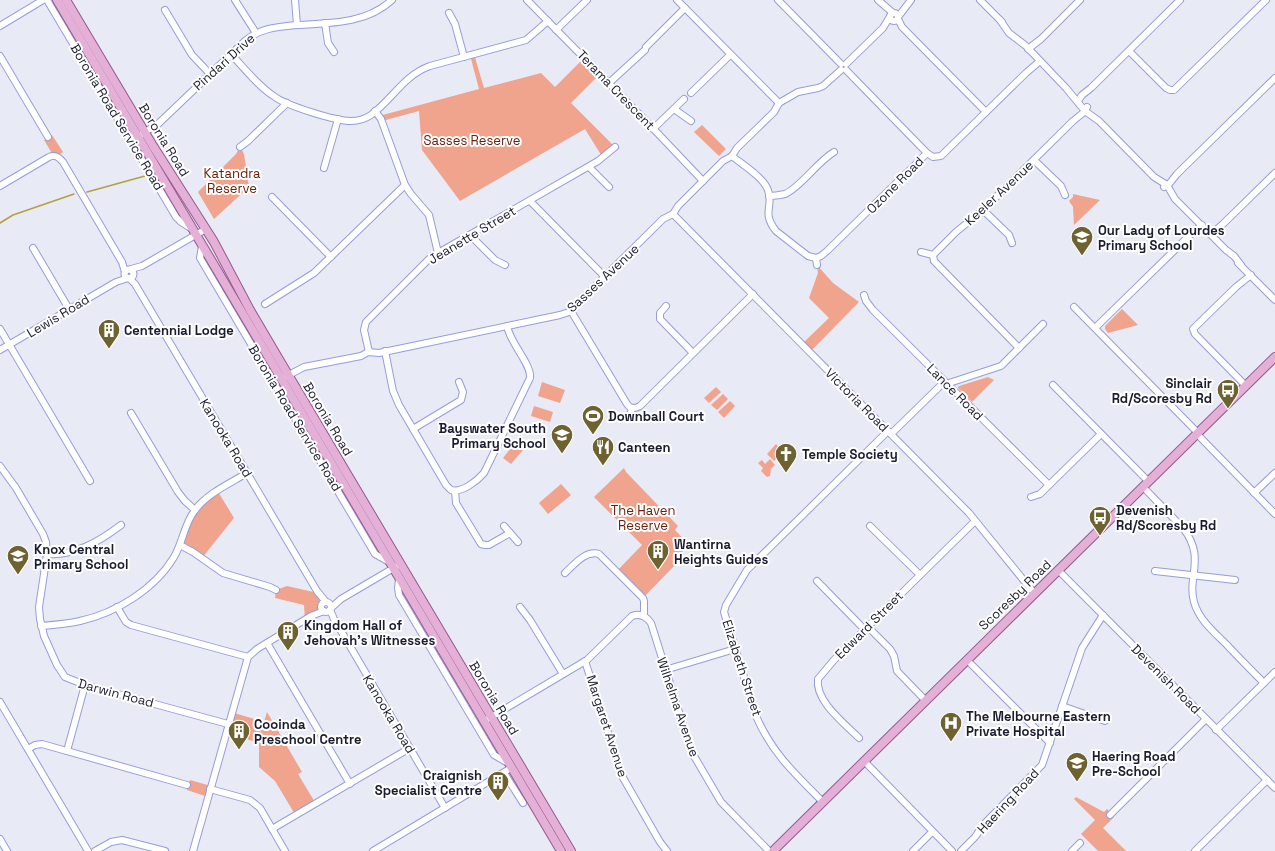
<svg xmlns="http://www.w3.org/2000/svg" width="1275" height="851" viewBox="0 0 1275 851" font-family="'Space Grotesk',sans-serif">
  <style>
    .green { fill: #f0a38d }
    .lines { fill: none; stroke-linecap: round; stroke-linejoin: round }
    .stream { stroke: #b5a03f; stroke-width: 1.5 }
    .minor-casing { stroke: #959ed7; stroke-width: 8 }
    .major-casing { stroke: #935a8c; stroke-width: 10 }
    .minor { stroke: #fff; stroke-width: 6 }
    .major { stroke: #e5b0d7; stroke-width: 8 }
    .labels { text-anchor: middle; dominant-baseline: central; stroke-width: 4; stroke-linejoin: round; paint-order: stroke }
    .street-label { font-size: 13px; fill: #1a1c32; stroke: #fff }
    .park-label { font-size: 13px; fill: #69210a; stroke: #fff }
    .poi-label { font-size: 13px; font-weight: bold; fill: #1a1c32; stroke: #fff; text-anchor: start }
  </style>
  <rect width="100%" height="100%" fill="#e8eaf6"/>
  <!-- green -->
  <g class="green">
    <path d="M474,54L484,88L541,73L555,87L584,58L600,74L571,103L615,147L603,158L585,129L460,201L422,150L419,111L382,121L379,116L479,89L470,55Z"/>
    <path d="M702,125L726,149L719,156L694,132Z"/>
    <path d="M52,135L63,152L57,156L53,155L44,140Z"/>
    <path d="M240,147L244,154L249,187L214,219L198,192L236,154Z"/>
    <path d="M1073,194L1100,200L1074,225L1073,207L1069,201L1073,197Z"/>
    <path d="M817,265L833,283L859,302L810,352L802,344L829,318L809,298L818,273Z"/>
    <path d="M1122,309L1138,325L1108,333L1105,329V326Z"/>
    <path d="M988,377L994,380L972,402L958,388L959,386Z"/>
    <path d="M542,382L565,390L560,403L538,396Z"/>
    <path d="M716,387L721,392L709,403L704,398Z"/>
    <path d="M723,394L728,399L717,410L711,405Z"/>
    <path d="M730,401L735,406L724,418L718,412Z"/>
    <path d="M534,406L553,412L550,422L531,416Z"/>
    <path d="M515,443L523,450L511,464L503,458Z"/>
    <path d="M776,444L783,452L774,461L767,454Z"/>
    <path d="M770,459L775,465L771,469L770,476L767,477L761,471L763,468L758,463L762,460L765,464Z"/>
    <path d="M624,468L626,472L678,526L675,530L689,545L675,559L676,564L643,598L617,571L642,545L594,497Z"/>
    <path d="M561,484L571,495L548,514L539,503Z"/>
    <path d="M217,490L234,518L202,558L180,545L190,517Z"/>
    <path d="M287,586L318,593L321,606L311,616L305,620L304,605L275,598L276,590Z"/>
    <path d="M231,712L264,722L267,712L302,772L298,774L316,804L296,816L275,781L259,767V743L226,733Z"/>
    <path d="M190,780L211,786L208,797L187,790Z"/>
    <path d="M1076,797L1104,812L1107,809L1114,817L1103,828L1126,851H1098L1081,834L1095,820L1074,799Z"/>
  </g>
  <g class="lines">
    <!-- stream -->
    <g class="stream">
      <path d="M87,192L145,176"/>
      <path d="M0,223L13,215L74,194"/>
    </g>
    <!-- minor casing -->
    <g class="minor-casing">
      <g id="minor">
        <path d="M47,0L176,217L181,222L192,229"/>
        <path d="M235,0L256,33"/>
        <path d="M295,0L297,25"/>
        <path d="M527,0L647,122L703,181"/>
        <path d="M677,0L779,103"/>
        <path d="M778,0L841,64"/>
        <path d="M878,0L893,13"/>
        <path d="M980,0L1002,22"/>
        <path d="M165,10L192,55L210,74"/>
        <circle cx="894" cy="17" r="4"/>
        <path d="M449,13L455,24L464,57"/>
        <path d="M898,17L911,0"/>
        <path d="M898,19L902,27L986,112"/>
        <path d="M1000,20L1009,33L1026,46L1066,88L1085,111L1099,121L1154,177L1167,185L1175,199L1226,250L1234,256L1241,265"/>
        <path d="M325,23L328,43L334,52"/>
        <path d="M0,26L43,0"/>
        <path d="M556,30L587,0"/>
        <path d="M646,47L685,8"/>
        <path d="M1028,49L1041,39L1080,0"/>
        <path d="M1129,51L1166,88L1170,90H1174L1266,0"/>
        <path d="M231,54C245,69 258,86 275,97C288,106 335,121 351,121C358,121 365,119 371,115C392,100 404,75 430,66L526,40L548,21"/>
        <path d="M0,56L48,137"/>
        <path d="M846,64L883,28L889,18"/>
        <path d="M846,70L927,153"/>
        <path d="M609,83L645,50"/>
        <path d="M691,93L730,55"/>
        <path d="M1078,101L1082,95L1091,88L1180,0"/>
        <path d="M674,109L691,121"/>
        <path d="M375,111L381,119L405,185L411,194L429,215L438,253"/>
        <path d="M653,129L684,99"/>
        <path d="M128,137H137L158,124L245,41C260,28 277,27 297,25C330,23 366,24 392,0"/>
        <path d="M240,147L248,141L287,103"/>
        <path d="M732,156C743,165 763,177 768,190C774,207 761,212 776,231L808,256L816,258"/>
        <path d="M1034,160L1061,186L1065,195"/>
        <path d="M589,167L609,187"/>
        <path d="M324,168L338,119"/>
        <path d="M0,186L49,157C55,154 59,157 63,162L122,262L125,272"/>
        <path d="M1164,187L1169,184L1177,174L1275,78"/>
        <path d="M769,196C774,196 780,195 785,194C801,187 817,162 834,152"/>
        <path d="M272,197L331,257"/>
        <path d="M530,201L605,277"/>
        <path d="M983,210L1009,235L1012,243"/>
        <path d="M673,214L969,513L1034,593"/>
        <path d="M1211,234L1223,224L1275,173"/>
        <path d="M470,235L495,260L505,265"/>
        <path d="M202,246L200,258L375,554L389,562"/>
        <path d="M33,248L69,309"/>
        <path d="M921,252L933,255L956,232L983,210L1073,121L1083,113L1087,107"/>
        <path d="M933,255L934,261L1019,348"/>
        <path d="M1238,263L1275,300"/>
        <path d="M817,265L816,258L821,256L827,251L927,153L933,157L941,156L1026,73L1040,61"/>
        <path d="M131,269L142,266L206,229"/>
        <circle cx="129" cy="274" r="4.5"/>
        <path d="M129,278L135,284L317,591L326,602"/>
        <path d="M864,295L866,301L873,310L1049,485"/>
        <path d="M265,304L314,273L405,185"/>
        <path d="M666,306L660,313V319L693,353"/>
        <path d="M1074,307L1198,433"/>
        <path d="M571,311L627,404C630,409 635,409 640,406L753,294"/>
        <path d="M1095,328L1188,237L1202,225"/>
        <path d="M0,329L90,481"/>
        <path d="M0,350L116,282L128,278"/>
        <path d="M385,351L393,391L399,405L446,485L451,490C462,493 477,481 484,473L530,378C532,365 510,343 507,326"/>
        <path d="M369,352L364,330L366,322L429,259L438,253L598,161L615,147"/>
        <path d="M285,377L304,367L361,356L368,352L379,353L560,315L569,312L663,219L673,214L678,206L723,161L732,156L737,148L774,112L779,103L798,92L818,88L823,86L841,70"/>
        <path d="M1053,385L1148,481"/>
        <path d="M1246,386L1195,334L1193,329L1236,287L1251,275"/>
        <path d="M131,413L178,492L185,501L195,510"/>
        <path d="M629,419L632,408"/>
        <path d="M413,429L461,400L463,392L459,382"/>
        <path d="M891,434L940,386L1001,366L1043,324"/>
        <path d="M1197,434L1275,514"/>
        <path d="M0,466L16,488L43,534L46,542L47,554L39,607L40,619L44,636L57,665L65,677L85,685L228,724"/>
        <path d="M1143,487L1183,528C1197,546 1196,559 1193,580C1192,587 1192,595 1194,602C1199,620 1214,632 1227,645C1239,658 1251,670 1264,683"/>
        <path d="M455,491L456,503L481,544L485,545H489L510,533"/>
        <path d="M1254,493L1275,473"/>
        <path d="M1031,497L1040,494L1101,434"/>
        <path d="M504,526L518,542"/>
        <path d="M870,526L920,575"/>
        <path d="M180,545L193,552L223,573L270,587L276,590"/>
        <path d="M47,554C75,556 100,541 121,525"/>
        <path d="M1058,570L1275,788"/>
        <path d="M1155,571L1235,580"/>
        <path d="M565,573C574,565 585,550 599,554L643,598L644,601V616"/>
        <path d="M399,579L398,588L399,595L494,755L508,763"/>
        <path d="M817,581L865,630"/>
        <circle cx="326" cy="607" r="5"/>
        <path d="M117,607L126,622L131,625L248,657"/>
        <path d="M520,607L530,620L563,674"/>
        <path d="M331,608L341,599L397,566"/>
        <path d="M330,610L334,619L445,808"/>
        <path d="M41,626C54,625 67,624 80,621C116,613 155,589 174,557C183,542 184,524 195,510C208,493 229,484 247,473"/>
        <path d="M868,627L890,649L894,656L897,671L926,701"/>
        <path d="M267,643L350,784"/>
        <path d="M967,660L1050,743"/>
        <path d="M585,661L622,776L660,842L667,851"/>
        <path d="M665,670L735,649"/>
        <path d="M0,702L88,851"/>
        <path d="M1062,706L1105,721"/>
        <path d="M488,719L587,660L632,616C640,613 646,616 651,623L689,744L694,756L721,802L769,851"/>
        <path d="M1216,730L1275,672"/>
        <path d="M859,738C844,723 815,701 818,679L834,660L975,521"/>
        <path d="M28,749L35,745L42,744L187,785"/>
        <path d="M67,751L85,685"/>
        <path d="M864,761L952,851"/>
        <path d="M504,773L523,803"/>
        <path d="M210,789L250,800L260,808L285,851"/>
        <path d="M823,802C795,774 772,753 756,716L724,612L726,605L747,570L888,431"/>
        <path d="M1110,815L1206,719"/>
        <path d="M272,829L410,748"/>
        <path d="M0,839L7,851"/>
        <path d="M95,851L111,842L122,840L165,851"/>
        <path d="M193,851L248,657L257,649L311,616L324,611"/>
        <path d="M373,851L511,768"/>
        <path d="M913,851L932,832"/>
        <path d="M961,851L975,837L984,824L1042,765L1082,648L1103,615"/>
        <path d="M1072,851L1080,843"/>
        <path d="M1195,851L1267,780"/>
      </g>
    </g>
    <!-- major casing -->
    <g class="major-casing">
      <g id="major">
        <path d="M57,0L561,851"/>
        <path d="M66,0L153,146L214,242L250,310L280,361L571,851"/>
        <path d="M773,851L1275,357"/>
      </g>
    </g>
    <!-- minor -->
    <use href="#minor" class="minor"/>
    <!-- major -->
    <use href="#major" class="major"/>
  </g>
  <!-- icons -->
  <defs>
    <g id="school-pin" transform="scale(1.15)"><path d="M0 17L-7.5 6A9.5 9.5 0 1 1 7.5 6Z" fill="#6e6330" stroke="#fff"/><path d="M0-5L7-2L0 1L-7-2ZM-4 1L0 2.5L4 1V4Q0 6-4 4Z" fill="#fff"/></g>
    <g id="building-pin" transform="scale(1.15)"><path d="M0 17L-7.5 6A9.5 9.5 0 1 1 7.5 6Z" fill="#6e6330" stroke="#fff"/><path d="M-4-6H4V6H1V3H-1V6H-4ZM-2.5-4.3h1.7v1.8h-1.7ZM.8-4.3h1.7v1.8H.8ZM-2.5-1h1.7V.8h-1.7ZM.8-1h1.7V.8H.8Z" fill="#fff"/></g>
    <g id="bus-pin" transform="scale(1.15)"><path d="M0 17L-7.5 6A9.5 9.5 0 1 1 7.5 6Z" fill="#6e6330" stroke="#fff"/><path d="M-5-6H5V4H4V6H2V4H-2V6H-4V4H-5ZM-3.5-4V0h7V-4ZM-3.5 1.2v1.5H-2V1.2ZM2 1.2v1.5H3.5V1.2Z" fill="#fff"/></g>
    <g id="stadium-pin" transform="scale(1.15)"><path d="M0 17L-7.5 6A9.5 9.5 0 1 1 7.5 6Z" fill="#6e6330" stroke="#fff"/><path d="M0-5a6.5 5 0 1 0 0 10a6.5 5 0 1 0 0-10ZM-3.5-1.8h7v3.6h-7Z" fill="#fff"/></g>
    <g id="restaurant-pin" transform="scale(1.15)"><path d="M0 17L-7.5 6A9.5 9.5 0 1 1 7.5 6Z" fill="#6e6330" stroke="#fff"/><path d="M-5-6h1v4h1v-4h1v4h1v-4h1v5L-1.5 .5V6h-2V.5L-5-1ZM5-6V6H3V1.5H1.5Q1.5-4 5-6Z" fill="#fff"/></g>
    <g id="church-pin" transform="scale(1.15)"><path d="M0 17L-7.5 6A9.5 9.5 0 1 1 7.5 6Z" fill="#6e6330" stroke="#fff"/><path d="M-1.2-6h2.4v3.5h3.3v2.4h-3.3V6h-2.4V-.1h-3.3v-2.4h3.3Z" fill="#fff"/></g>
    <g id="hospital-pin" transform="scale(1.15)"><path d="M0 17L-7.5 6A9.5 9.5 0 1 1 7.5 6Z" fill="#6e6330" stroke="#fff"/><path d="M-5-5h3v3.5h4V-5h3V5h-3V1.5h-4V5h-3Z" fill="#fff"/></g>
  </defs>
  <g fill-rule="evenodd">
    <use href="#school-pin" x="1082" y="237"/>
    <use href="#building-pin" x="109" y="330"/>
    <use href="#bus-pin" x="1228" y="390"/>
    <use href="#stadium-pin" x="593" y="416"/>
    <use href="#school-pin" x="562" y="435"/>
    <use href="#restaurant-pin" x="603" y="447"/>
    <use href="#church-pin" x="786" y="454"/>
    <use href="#bus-pin" x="1100" y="517"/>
    <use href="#building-pin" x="658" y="551"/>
    <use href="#school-pin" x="18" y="556"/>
    <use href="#building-pin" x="288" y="632"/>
    <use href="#hospital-pin" x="951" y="723"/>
    <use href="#building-pin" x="239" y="731"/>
    <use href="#school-pin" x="1077" y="763"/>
    <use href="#building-pin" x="498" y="782"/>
  </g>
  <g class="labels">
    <!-- street labels -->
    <g class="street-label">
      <text transform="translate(224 62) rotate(-42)">Pindari Drive</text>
      <text transform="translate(616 90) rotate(46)">Terama Crescent</text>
      <text transform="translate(117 117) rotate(59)">Boronia Road Service Road</text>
      <text transform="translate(164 140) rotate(58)">Boronia Road</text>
      <text transform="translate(895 185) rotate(-45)">Ozone Road</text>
      <text transform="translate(999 193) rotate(-43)">Keeler Avenue</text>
      <text transform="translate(472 235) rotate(-31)">Jeanette Street</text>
      <text transform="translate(603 278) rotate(-43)">Sasses Avenue</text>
      <text transform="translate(58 316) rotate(-31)">Lewis Road</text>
      <text transform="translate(955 392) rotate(45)">Lance Road</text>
      <text transform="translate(857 400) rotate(45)">Victoria Road</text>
      <text transform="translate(295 418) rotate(59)">Boronia Road Service Road</text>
      <text transform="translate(328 419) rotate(59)">Boronia Road</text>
      <text transform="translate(226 438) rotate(59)">Kanooka Road</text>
      <text transform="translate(1015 595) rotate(-44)">Scoresby Road</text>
      <text transform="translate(869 625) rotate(-45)">Edward Street</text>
      <text transform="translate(742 668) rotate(72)">Elizabeth Street</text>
      <text transform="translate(1166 679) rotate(45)">Devenish Road</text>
      <text transform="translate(116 693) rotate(15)">Darwin Road</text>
      <text transform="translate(494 698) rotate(59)">Boronia Road</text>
      <text transform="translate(678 707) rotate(71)">Wilhelma Avenue</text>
      <text transform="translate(389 714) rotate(59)">Kanooka Road</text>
      <text transform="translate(607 726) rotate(72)">Margaret Avenue</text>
      <text transform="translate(1008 801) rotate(-47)">Haering Road</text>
    </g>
    <!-- park labels -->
    <g class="park-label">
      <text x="472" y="140">Sasses Reserve</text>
      <text x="232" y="173">Katandra<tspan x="232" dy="15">Reserve</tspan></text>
      <text x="643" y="510">The Haven<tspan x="643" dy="15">Reserve</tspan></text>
    </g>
    <!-- poi labels -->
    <g class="poi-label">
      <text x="1098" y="230">Our Lady of Lourdes<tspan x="1098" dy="15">Primary School</tspan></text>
      <text x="124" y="330">Centennial Lodge</text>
      <text x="1212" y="383" text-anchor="end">Sinclair<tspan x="1212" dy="15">Rd/Scoresby Rd</tspan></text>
      <text x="608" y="416">Downball Court</text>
      <text x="546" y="428" text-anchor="end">Bayswater South<tspan x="546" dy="15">Primary School</tspan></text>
      <text x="618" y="447">Canteen</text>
      <text x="802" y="454">Temple Society</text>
      <text x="1116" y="510">Devenish<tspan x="1116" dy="15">Rd/Scoresby Rd</tspan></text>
      <text x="674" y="544">Wantirna<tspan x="674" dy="15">Heights Guides</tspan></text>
      <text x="34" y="549">Knox Central<tspan x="34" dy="15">Primary School</tspan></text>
      <text x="304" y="625">Kingdom Hall of<tspan x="304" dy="15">Jehovah's Witnesses</tspan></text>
      <text x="966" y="716">The Melbourne Eastern<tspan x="966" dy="15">Private Hospital</tspan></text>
      <text x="254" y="724">Cooinda<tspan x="254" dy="15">Preschool Centre</tspan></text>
      <text x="1092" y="756">Haering Road<tspan x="1092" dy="15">Pre-School</tspan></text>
      <text x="482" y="775" text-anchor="end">Craignish<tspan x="482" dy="15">Specialist Centre</tspan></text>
    </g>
  </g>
</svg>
